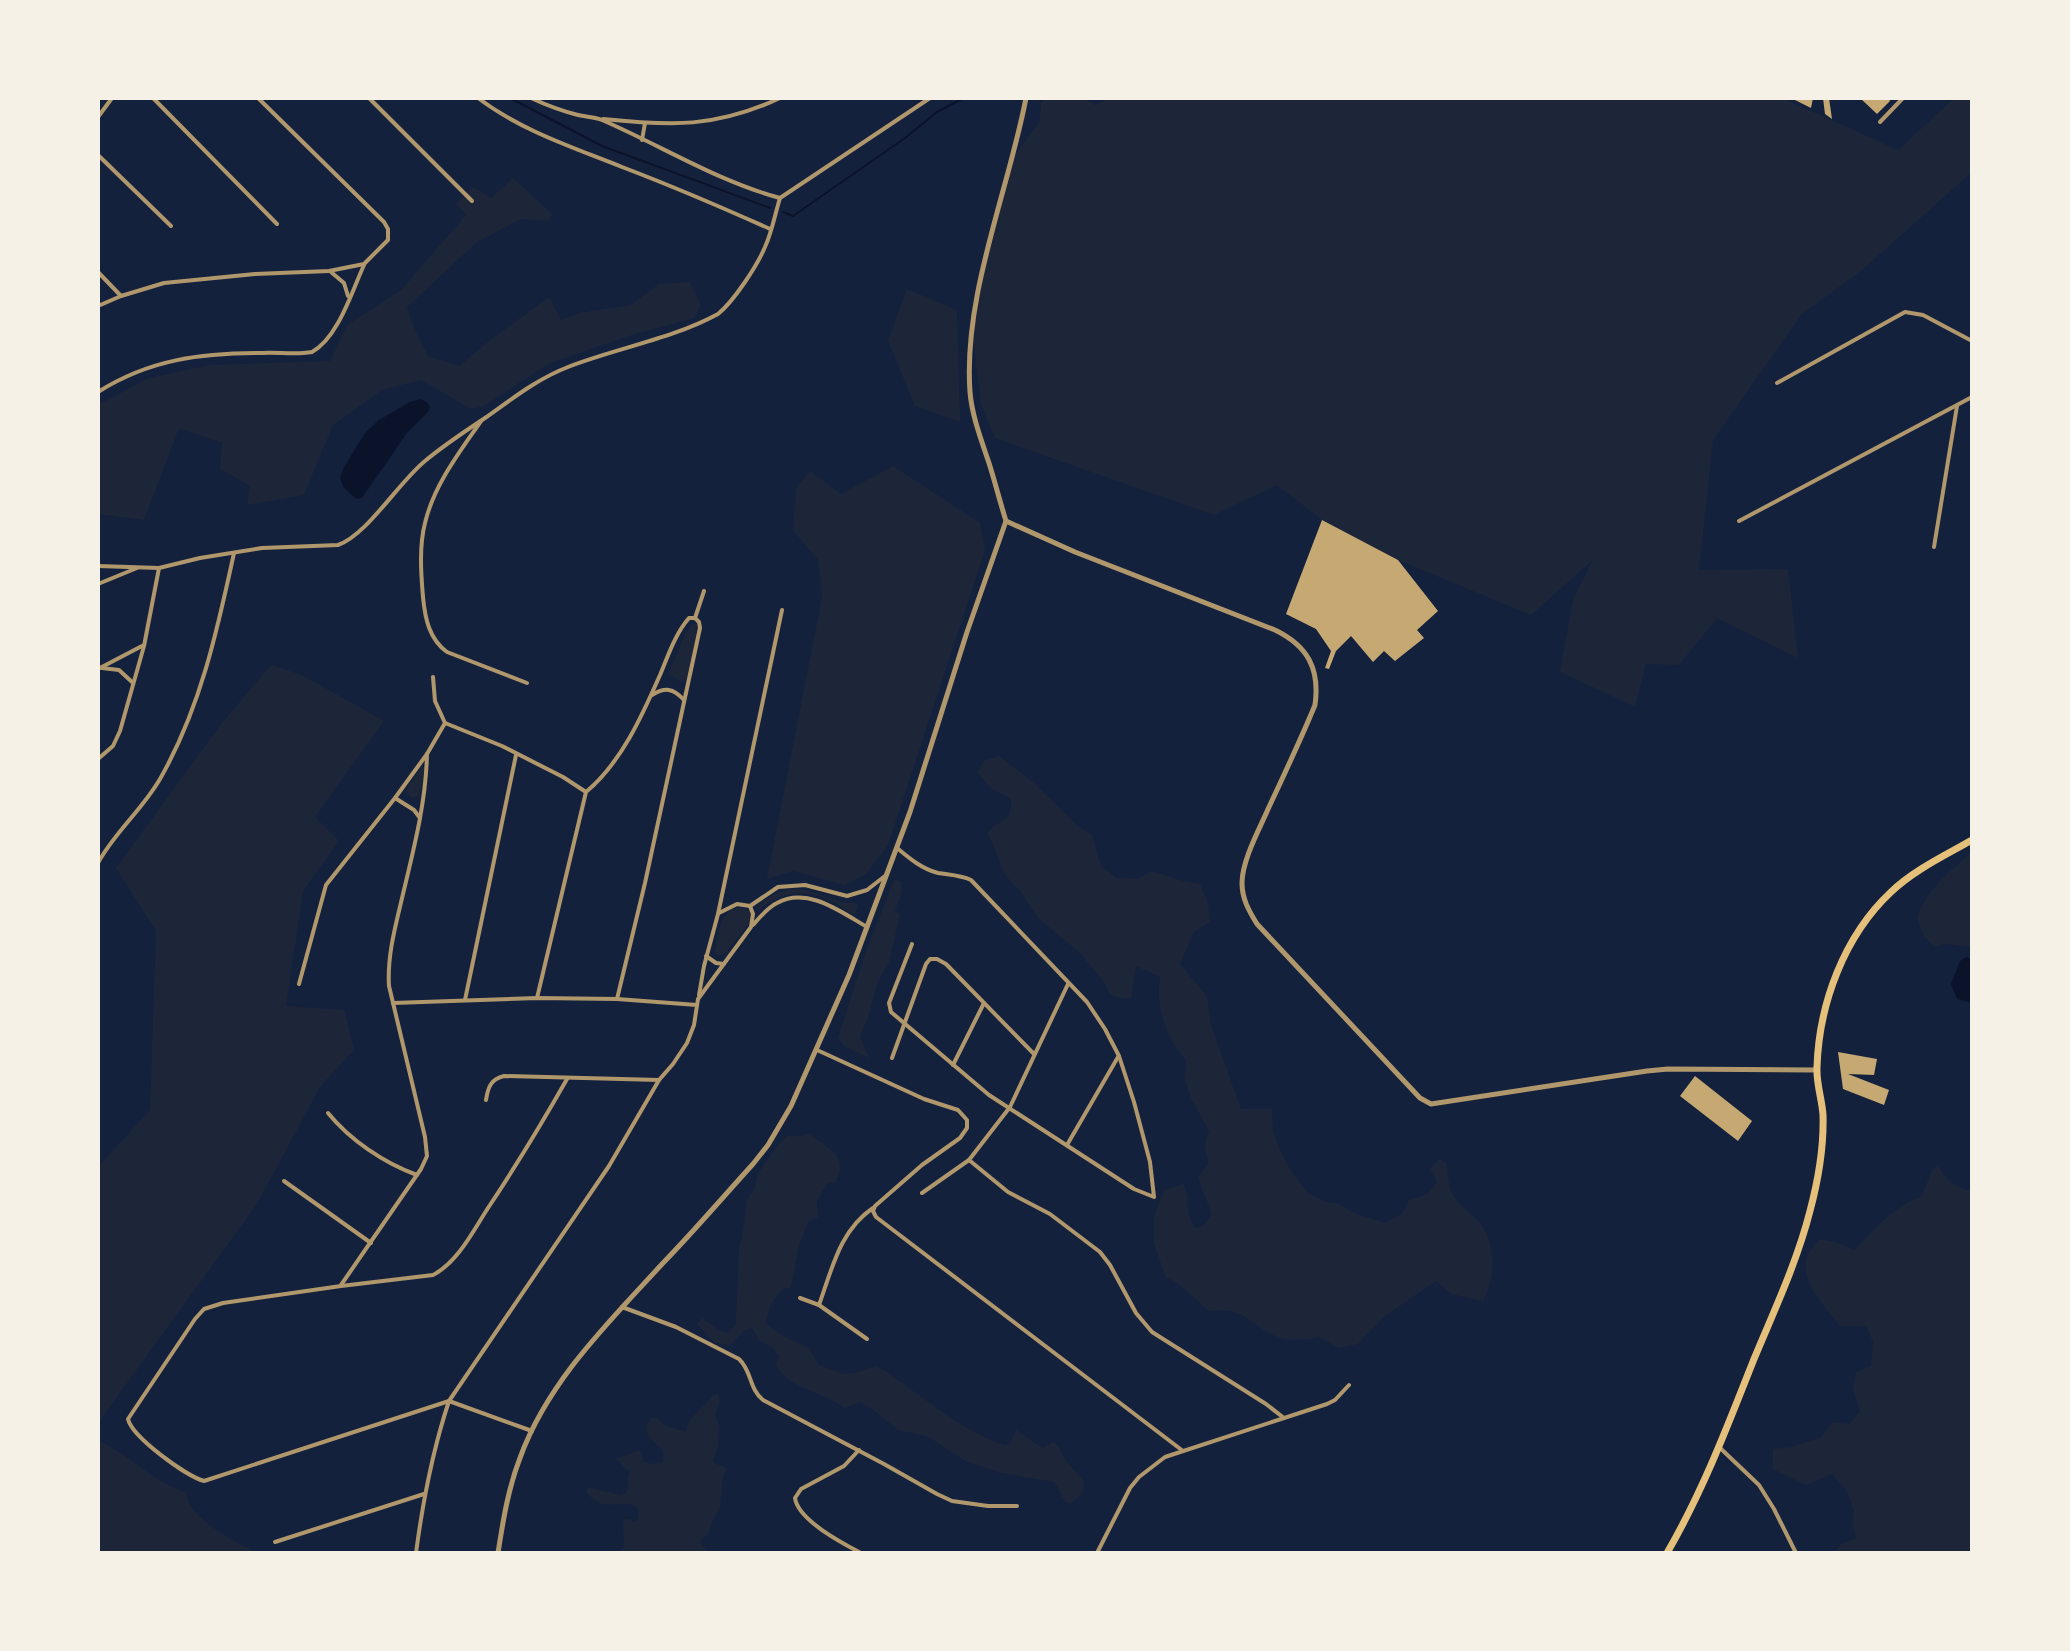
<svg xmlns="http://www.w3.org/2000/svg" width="2070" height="1651" viewBox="0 0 2070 1651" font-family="'Varela Round',sans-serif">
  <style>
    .green { fill: #1d2539 }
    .water { fill: #0b132b }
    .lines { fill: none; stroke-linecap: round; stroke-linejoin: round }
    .stream { stroke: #0b132b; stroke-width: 2 }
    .building { fill: #c6a872 }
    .minor { stroke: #b1986c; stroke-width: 4 }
    .tertiary { stroke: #b1986c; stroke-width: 5 }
    .primary { stroke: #e5c07b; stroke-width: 7 }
  </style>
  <rect width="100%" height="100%" fill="#14213d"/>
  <!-- green -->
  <g class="green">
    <path d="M1047,98H1083L1095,105L1110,98H1782L1898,150L1954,98H1972V172L1861,271L1802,314L1713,440L1699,570L1788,569L1798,658L1717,618L1679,665L1646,664L1635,707L1560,672L1573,599L1593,560L1531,615L1398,560L1322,520L1277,485L1214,515L995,438L981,405L973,336L985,263L1013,158L1040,121L1041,102Z"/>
    <path d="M513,178L552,214L549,221L521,219L477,242L407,307L412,323L428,356L459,366L489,341L549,297L561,320L579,313L631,305L659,284L690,282L701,306L694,318L635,334L550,363L484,406L471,409L421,380L382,390L333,425L304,495L247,505L250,486L220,469L222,443L179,428L144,520L98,514V405L149,378L210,365L330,361L347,325L401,290L466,215L456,204L473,187L491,198Z"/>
    <path d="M907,289L957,310L960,422L915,406L888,341Z"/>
    <path d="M893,466L980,523L985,550L888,845L866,874L845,885L793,871L767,879L822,597L818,560L793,530L796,488L810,471L841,494Z"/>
    <path d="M692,624H697L699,632L687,677L682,682L668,674L686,633Z"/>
    <path d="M271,665L302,675L384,721L315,817L339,841L303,891L286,1006L344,1010L354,1050L320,1087L257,1204L98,1423V1167L150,1110L156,931L116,868L221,724Z"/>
    <path d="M999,756L1034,783L1078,826L1092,835L1101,866L1117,878L1138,879L1152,871L1183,881L1200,884L1208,903L1210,922L1194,932L1180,964L1207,996L1211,1025L1241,1109H1272L1273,1131L1280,1150L1291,1171L1309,1194L1329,1203H1338L1354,1213L1385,1223L1402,1214L1409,1200L1428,1194L1437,1182L1430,1168L1440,1159L1447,1164C1448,1173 1448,1187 1453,1195C1460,1206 1471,1213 1479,1222C1498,1244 1495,1278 1483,1301L1451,1294L1436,1281L1385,1316L1358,1344L1339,1348L1319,1337C1307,1339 1293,1342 1280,1338C1250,1327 1249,1307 1209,1311C1197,1302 1178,1280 1166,1278L1154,1244V1216L1164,1190L1183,1184C1191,1198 1185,1215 1195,1228L1202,1227L1211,1215C1209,1201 1201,1191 1198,1177L1209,1163C1204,1150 1204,1144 1209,1131L1191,1098L1185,1080L1186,1060C1171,1045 1160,1018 1159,996C1158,990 1160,983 1160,977L1136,966L1131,998L1124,999L1110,995L1104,982L1079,952L1038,918L1021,892L1004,874L993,844L987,833C1002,816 1012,824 1011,799L989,787L977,772L985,760Z"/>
    <path d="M422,767L424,768C425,777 422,786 419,795L413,798L407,795L406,789Z"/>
    <path d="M1972,852V947L1945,944L1935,947L1924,937L1917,917C1929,887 1949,873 1972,852Z"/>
    <path d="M894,880L901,881L902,891L895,911L900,914L889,962L878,981L868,1017L860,1037L869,1058L844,1046L838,1038L865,954Z"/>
    <path d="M796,889L806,890L844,903H856L858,906L855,914H851C820,889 789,885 758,910L755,908C767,897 780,890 796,889Z"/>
    <path d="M738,907L750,911L751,917L749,923L725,954L717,956L715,952C719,935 718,912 738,907Z"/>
    <path d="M809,1134C829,1149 850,1155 835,1183H828L817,1201L818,1217L809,1221L799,1245L791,1288L783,1289L772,1302L765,1323L785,1337L809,1348L819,1365L844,1374L855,1373L876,1366C919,1391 957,1430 1005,1445L1011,1443L1016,1430L1043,1448L1053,1442L1059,1446C1062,1460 1076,1470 1084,1482L1082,1494L1070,1504L1065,1501L1054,1482L1002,1473L967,1462L927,1436L898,1430L872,1409L860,1402L844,1408C824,1391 789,1390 776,1365L779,1356L773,1348L757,1339L756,1333L751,1328L744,1331L729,1346L714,1342L697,1324L702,1318L718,1330L728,1333L736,1323L739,1247L742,1238L747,1199L754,1190L758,1173L778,1145L787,1136H800Z"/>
    <path d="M1938,1166C1949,1183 1953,1186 1972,1191V1553H1834L1840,1545L1856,1538L1852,1524L1854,1511L1846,1490L1832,1474L1806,1485L1773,1469V1449L1791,1447L1820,1438L1833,1422L1849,1424L1860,1411L1853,1390L1856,1372L1871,1366L1873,1342L1866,1326H1840C1826,1307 1802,1286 1806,1260C1807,1253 1814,1245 1819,1239L1836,1242L1854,1250C1874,1230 1894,1206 1922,1196L1932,1170Z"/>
    <path d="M718,1394L720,1400L715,1416L719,1425L718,1447L713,1461L715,1464H717L727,1468L723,1477L720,1508L711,1524L710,1531L700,1542L708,1553H619L624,1547L623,1519H630L633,1522L638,1520C643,1496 617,1507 603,1504C596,1502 592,1498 587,1493V1487L621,1495L626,1493C630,1485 626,1479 630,1471L625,1468L614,1457L619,1458L639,1450L643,1458V1462L654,1464L663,1462V1450C652,1441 640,1432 650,1418H658L664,1425L686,1432L689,1421L714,1395Z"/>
    <path d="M98,1441C130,1454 153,1483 186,1492C188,1519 236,1542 257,1553H98Z"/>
  </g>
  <!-- water -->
  <g class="water">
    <path d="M421,399L428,403L430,407L428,412L407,433L362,498L356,499L344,488L340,478L344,467L365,433L379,420L410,402Z"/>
    <path d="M1966,957L1972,959V1003L1957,999L1951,984L1960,961Z"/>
  </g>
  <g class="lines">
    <!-- stream -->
    <g class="stream">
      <path d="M510,98L602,146L770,208"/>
      <path d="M783,212L793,216L905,138L937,112L964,98"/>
    </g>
  </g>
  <!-- building -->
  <g class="building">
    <path d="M1791,98H1813L1811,108Z"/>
    <path d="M1823,98H1829L1832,119L1825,114Z"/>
    <path d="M1860,98H1888L1890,101L1877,114Z"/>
    <path d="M1322,520L1398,560L1438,611L1417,630L1424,638L1395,661L1384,651L1373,662L1351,636L1336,651L1329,669L1325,668L1331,651L1316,629L1286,614Z"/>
    <path d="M1838,1052L1877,1059L1874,1075L1848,1074L1889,1090L1884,1105L1843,1089Z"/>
    <path d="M1695,1076L1752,1121L1738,1141L1680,1096Z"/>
  </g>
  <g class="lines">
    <!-- minor -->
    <g class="minor">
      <path d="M153,98L277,224"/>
      <path d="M369,98L472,201"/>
      <path d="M478,98C522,131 572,147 622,167C672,186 721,207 770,229"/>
      <path d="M531,98C546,105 562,111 578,115C586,117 595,117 602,120C662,146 717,181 780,198L930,98"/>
      <path d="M98,117L112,98"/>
      <path d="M603,119C671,126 716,128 780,98"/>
      <path d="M1880,122L1903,98"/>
      <path d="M642,140L645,123"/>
      <path d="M98,155L171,226"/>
      <path d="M98,272L121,296"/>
      <path d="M331,272L344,283L348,296"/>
      <path d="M98,306L121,296L164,283L255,274L329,271L364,264L388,240V229L384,222L258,98"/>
      <path d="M1777,383L1905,312L1923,315L1972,341"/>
      <path d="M98,392C150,359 202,353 262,353C279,352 295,355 312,352C338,338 352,291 364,265"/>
      <path d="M481,421C459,453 434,485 425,523C419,546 421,574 423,597C425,618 429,639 447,652L527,683"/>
      <path d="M1739,521L1972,397"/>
      <path d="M1934,547L1957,406"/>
      <path d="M98,566L159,568L200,558L262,548L338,545C367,535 398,483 425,461C444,445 464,432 485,418C512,399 537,379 568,367C617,348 672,339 718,314C734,301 757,266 765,247C772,232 775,214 780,198"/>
      <path d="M98,584L137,568"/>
      <path d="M695,618L704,591"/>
      <path d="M102,668L119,670L132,682"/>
      <path d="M98,669L142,646"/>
      <path d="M433,677L435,701L445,723L502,746L563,777L586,792"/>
      <path d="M652,695C665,687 673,688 684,700"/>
      <path d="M98,759L113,746L120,731L144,646L159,568"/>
      <path d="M395,798L414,810L420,818"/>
      <path d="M897,848C909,858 922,869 938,873C950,875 960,875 971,880L1087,1002L1105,1029L1119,1056L1134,1102L1150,1162L1154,1197L1134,1189L989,1095L891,1012L889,1003L912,944"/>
      <path d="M98,863C114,833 142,810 160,779C200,709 217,632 234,553"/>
      <path d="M750,906L778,887L805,885L847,896L867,890L885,876"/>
      <path d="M719,913L737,904L750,906"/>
      <path d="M753,925C760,917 767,908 777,903C807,886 841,912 867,927"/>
      <path d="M706,956L716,963L724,964"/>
      <path d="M299,984L326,885L395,798L427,754L445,723"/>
      <path d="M699,995L704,966L718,914L782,610"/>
      <path d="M537,998L586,792C621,763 642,716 660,675C668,656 675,634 689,618H695L699,622L700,628L645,883L617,999"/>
      <path d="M465,1000L516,755"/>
      <path d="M393,1003L537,998L617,999L697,1005"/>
      <path d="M817,1050L924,1099L958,1110L967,1120V1128L960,1138L922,1165L875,1206L873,1211L876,1217L1183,1451"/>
      <path d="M892,1058L926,964L930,959H937L946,964L1034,1054"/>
      <path d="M953,1065L984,1003"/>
      <path d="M486,1100C488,1087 491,1079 504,1076L659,1080"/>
      <path d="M328,1113C350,1140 384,1163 417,1175"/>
      <path d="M1067,1145L1118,1057"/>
      <path d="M969,1160L1008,1192L1050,1214L1100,1252L1110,1265L1136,1313L1152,1332L1266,1404L1284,1418"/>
      <path d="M284,1181L371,1243"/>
      <path d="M922,1193L969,1160L1010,1107L1068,984"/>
      <path d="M341,1285L421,1169L427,1156L425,1137L389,986C387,955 396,924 403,894C414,848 426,802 427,754"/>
      <path d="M800,1298L819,1305L867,1339"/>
      <path d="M819,1305C832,1269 840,1230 873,1208"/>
      <path d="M622,1307L676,1327L739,1359C752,1371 749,1389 763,1400L884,1464L937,1494L952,1501L988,1506H1017"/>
      <path d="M532,1431L449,1401L204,1481C186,1476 132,1437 128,1419L195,1319L204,1309L223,1303L341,1286L433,1275C458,1262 473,1231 488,1208C516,1166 542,1123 567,1079"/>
      <path d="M1719,1447L1759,1485L1774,1509L1796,1553"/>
      <path d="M859,1450L844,1466L801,1489L795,1498C798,1520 842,1543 861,1553"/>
      <path d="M275,1542L424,1494"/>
      <path d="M416,1553C423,1500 432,1452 449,1401L609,1166L659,1080L673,1064L687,1043L694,1025L698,999L751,927L753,914L750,906"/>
      <path d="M1097,1553L1130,1488L1139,1477L1165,1457L1327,1404L1335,1400L1349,1385"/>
    </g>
    <!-- tertiary -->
    <g class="tertiary">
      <path d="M1026,98C1008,192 963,296 970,392C972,416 981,439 989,463C995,482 1000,502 1006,521L1075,552L1275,630C1308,646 1320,669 1315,705C1301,739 1285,773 1269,807C1260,828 1242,860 1242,883C1242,899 1249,911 1257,924L1420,1098L1431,1104L1647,1071L1668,1069L1816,1070"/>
      <path d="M498,1553C503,1521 508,1489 520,1458C548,1381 609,1322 663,1263C694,1231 723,1197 753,1164L768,1145L791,1106L849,975L910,812L967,632L1006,521"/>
    </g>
    <!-- primary -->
    <path class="primary" d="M1667,1553C1703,1491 1728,1425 1754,1359C1774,1311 1797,1262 1810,1211C1818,1181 1824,1148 1823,1115C1822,1099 1816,1083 1817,1067C1819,1004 1844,936 1891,892C1914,870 1944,856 1972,840"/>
  </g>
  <!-- border -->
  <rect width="2070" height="1651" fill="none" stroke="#f6f1e7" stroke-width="200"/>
</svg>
